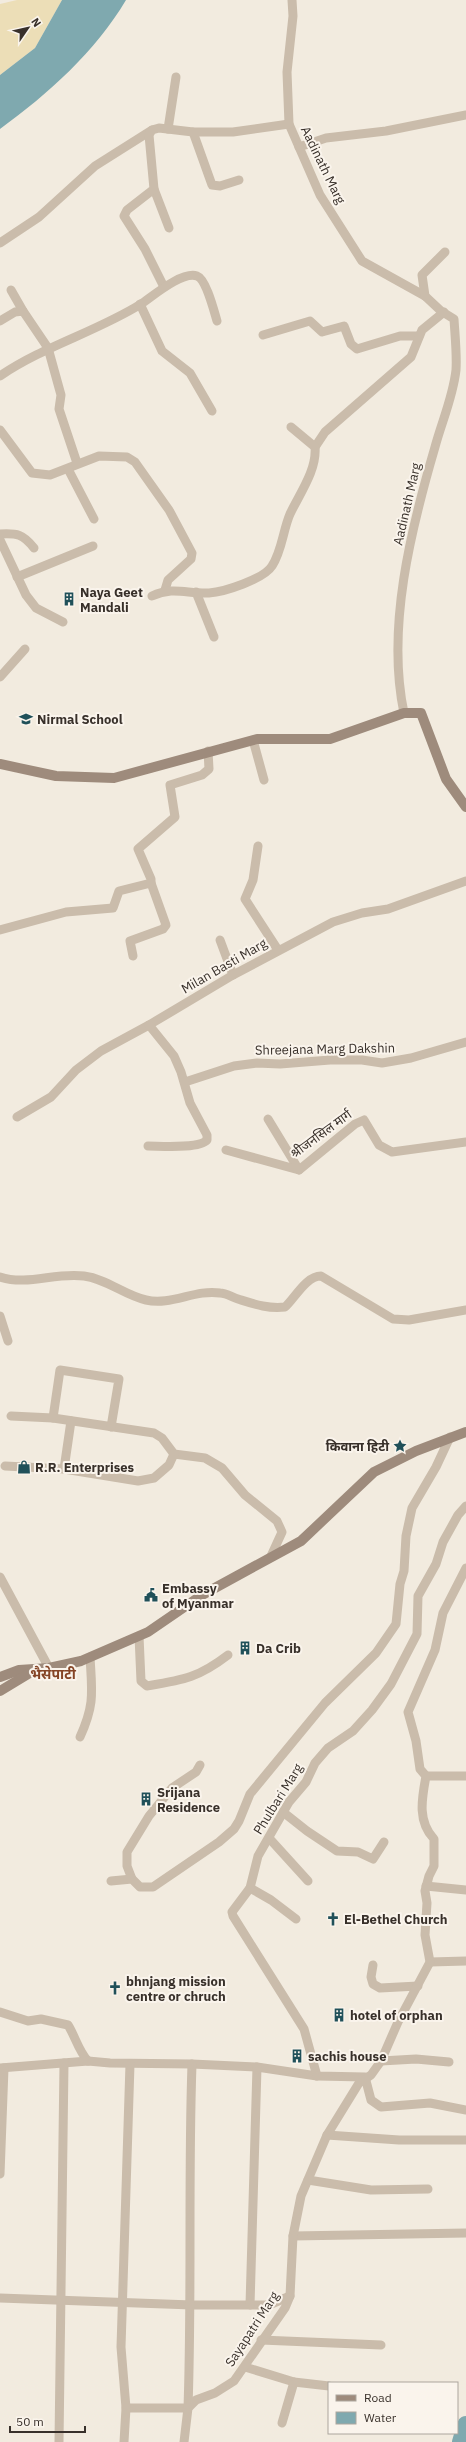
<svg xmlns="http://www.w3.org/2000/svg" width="466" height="2442" viewBox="0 0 466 2442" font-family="'IBM Plex Sans','Noto Sans Devanagari',sans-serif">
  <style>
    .sand { fill: #ecdeb7 }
    .water { fill: #7fa9af }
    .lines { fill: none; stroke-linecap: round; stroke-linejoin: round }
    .river { stroke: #7fa9af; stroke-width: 18 }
    .street { stroke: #cabcab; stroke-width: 9 }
    .secondary { stroke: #9e8b7c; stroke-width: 10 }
    .labels { text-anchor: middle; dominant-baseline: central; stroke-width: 4; stroke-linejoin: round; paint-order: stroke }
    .street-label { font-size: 13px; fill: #38302a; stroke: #faf4ec }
    .poi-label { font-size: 13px; font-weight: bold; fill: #38302a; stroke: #faf4ec; text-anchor: start }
    .neighbourhood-label { font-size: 14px; font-weight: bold; fill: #854425; stroke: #faf4ec }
  </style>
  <rect width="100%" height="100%" fill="#f2ebdf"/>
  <!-- sand -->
  <path class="sand" d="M17,0H62L35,48L0,75V4Z"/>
  <!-- water -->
  <path class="water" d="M62,0H126C95,52 48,94 0,129V75L35,48Z"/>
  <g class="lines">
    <!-- river -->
    <path class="river" d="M461,2442L466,2425"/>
    <!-- street -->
    <g class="street">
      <path d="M292,0L293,16L287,72L289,124L320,195L362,261L425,296"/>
      <path d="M168,129L176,77"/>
      <path d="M193,132L212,185L220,186L239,180"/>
      <path d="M299,147L326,138L386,131L466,115"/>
      <path d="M154,189L169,228"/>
      <path d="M0,243L39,217L95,166L152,130"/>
      <path d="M164,287L145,249L124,216L127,210L154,189L149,135L152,130L159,128L193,132H233L289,124"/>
      <path d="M11,290L23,311"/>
      <path d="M140,304L162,351L190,373L212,411"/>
      <path d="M0,321L15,312L23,311L48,348L61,395L59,409L77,463"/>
      <path d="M263,335L310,321L322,332L344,326L351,344L357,349L400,336H419"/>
      <path d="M0,376C44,346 96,332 141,304C153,296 182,271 197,276C206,279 214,311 217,321"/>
      <path d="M0,430L32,473L50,475L99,456L127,457L135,462L169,510L192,553L191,559L168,580L165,590"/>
      <path d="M315,447L325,432L411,357L422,330L444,312"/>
      <path d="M68,469L94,519"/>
      <path d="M0,534C17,533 23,534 34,548"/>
      <path d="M0,540L26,595L36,608L63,622"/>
      <path d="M17,577L93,546"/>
      <path d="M196,592L214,637"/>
      <path d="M152,596C173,586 187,594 209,593C224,592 264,579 272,566C282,551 283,530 290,514C300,493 317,470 315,447L291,427"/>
      <path d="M0,677L25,649"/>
      <path d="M404,713C386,628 411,529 435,447C442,421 453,397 456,370C457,354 455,336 454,319L441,311L425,296L422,275L445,252"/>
      <path d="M253,740L264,780"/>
      <path d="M258,846L253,880L245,899L278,950"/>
      <path d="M0,930L66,912L113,908L119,891L151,883V879L138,849L175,817L170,785L202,775L209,769L208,751"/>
      <path d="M220,940L233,975"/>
      <path d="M133,956L130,941L163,929L166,925L151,883"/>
      <path d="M185,1082L234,1066L257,1063L280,1064L330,1060H362L382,1063L411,1058L466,1042"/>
      <path d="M17,1117L51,1097L76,1070L101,1051L149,1025L233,975L333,922L362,913L388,909L466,881"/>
      <path d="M268,1119L299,1170"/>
      <path d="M148,1146C161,1146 199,1149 207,1140V1135L190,1103L181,1072L174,1056L149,1025"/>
      <path d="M226,1150L299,1170L355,1124L364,1120L379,1145L392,1152L466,1142"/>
      <path d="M0,1277C28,1286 55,1272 84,1276C107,1279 124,1295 146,1300C171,1306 195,1289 220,1293C226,1293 232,1297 238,1299C254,1304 268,1309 285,1307C295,1298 306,1276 321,1276L393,1319L409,1320L466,1310"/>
      <path d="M0,1316L8,1341"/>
      <path d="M11,1416L53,1418L154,1433L162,1438L174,1454L205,1458L222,1468L245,1495L277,1521L282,1532L271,1556"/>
      <path d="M53,1418L60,1370L119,1379L111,1427"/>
      <path d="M5,1466L64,1469L138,1481L154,1478L169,1465L174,1454"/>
      <path d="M64,1469L71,1421"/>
      <path d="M0,1577L49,1668"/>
      <path d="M139,1636L141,1681L147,1686C183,1680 198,1678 228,1655"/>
      <path d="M80,1737C95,1704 92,1692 90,1657"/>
      <path d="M426,1776H466"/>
      <path d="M283,1812L307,1831L337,1851L358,1852L373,1859L384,1842"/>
      <path d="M269,1838L308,1881"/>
      <path d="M132,1879L127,1866V1852L149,1816L172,1788L196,1772L200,1765"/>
      <path d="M111,1881L132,1879L140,1887H153L219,1842L234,1829L239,1821L250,1794L325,1703L376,1653L396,1624L400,1584L404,1571L406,1536L412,1508L436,1467L450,1437"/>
      <path d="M426,1886L466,1890"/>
      <path d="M250,1888L271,1900L296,1919"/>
      <path d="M430,1962L466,1961"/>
      <path d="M373,1965L371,1977L373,1984L380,1988L418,1986"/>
      <path d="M0,2012L28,2021L41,2019L68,2025C75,2036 79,2052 88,2061"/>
      <path d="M381,2061L416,2059L449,2062"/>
      <path d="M0,2068L88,2061L110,2063L192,2064L257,2067L317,2076L365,2077L371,2100L381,2107L430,2103L466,2110"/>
      <path d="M317,2076L304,2029L233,1916L232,1912L250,1888L258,1856L289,1802L306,1782L315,1763L328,1748L353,1731L372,1710L391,1684L417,1634L418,1596L436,1564L443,1542L458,1515L466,1506"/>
      <path d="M327,2135L399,2140H466"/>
      <path d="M0,2174L4,2068"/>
      <path d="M308,2180L371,2190L428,2189"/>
      <path d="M293,2236L466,2233"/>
      <path d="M0,2298L192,2305H269L290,2296"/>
      <path d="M250,2305L257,2067"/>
      <path d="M261,2340L381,2345"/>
      <path d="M245,2367L294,2382L329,2386"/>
      <path d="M126,2408H188C192,2293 188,2179 192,2064"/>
      <path d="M282,2423L294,2382"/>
      <path d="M59,2442L64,2063"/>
      <path d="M124,2442L126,2408L121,2347L130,2064"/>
      <path d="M184,2442L188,2408L196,2400L215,2393L234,2381L285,2308L290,2296L293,2236L301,2196L327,2135L359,2083L371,2075L381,2061L398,2022L430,1962L425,1935L427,1903L425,1891L429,1876L434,1866V1839C417,1821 422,1798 426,1776L420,1769L416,1741L408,1712L435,1650L443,1613L466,1568"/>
    </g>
    <!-- secondary -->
    <g class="secondary">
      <path d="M0,764L56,776L114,778L257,739H330L404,713H421L446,779L466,807"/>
      <path d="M0,1677L19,1670L49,1668L81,1661L148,1632L202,1595L301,1541L374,1472L416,1451L466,1432"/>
      <path d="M0,1691L33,1671"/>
    </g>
  </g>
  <!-- icons -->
  <defs>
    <g id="building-bare" transform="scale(1.08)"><path d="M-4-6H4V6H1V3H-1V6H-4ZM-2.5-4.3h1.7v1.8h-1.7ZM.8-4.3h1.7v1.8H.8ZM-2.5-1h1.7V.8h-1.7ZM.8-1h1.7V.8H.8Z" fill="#205059" stroke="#faf4ec" stroke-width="2.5" paint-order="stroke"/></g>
    <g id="school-bare" transform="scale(1.08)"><path d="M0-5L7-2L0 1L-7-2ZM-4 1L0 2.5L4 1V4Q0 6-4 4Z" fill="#205059" stroke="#faf4ec" stroke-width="2.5" paint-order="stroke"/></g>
    <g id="sight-bare" transform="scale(1.08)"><path d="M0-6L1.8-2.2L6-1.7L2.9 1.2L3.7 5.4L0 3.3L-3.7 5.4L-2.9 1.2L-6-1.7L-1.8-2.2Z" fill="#205059" stroke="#faf4ec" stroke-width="2.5" paint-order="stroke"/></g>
    <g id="shop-bare" transform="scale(1.08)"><path d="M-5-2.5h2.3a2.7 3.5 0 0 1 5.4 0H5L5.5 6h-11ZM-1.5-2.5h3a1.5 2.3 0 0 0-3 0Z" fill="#205059" stroke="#faf4ec" stroke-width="2.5" paint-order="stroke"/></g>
    <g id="civic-bare" transform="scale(1.08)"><path d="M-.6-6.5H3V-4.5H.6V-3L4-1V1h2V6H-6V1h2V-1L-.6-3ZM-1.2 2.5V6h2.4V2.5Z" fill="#205059" stroke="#faf4ec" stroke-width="2.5" paint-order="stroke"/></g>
    <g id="church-bare" transform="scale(1.08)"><path d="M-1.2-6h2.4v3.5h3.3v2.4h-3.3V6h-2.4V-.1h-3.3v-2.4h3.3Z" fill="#205059" stroke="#faf4ec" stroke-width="2.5" paint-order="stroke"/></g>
  </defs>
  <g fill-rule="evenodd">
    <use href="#building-bare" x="69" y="599"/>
    <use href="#school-bare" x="26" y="719"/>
    <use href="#sight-bare" x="400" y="1446"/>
    <use href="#shop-bare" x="24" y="1467"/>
    <use href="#civic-bare" x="151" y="1595"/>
    <use href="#building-bare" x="245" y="1648"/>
    <use href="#building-bare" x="146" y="1799"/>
    <use href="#church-bare" x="333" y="1919"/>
    <use href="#church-bare" x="115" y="1988"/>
    <use href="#building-bare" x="339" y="2015"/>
    <use href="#building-bare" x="297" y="2056"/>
  </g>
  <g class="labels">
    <!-- street labels -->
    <g class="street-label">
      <text transform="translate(323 165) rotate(64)">Aadinath Marg</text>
      <text transform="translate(407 504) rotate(-77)">Aadinath Marg</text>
      <text transform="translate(224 966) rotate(-30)">Milan Basti Marg</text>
      <text transform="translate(325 1049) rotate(-1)">Shreejana Marg Dakshin</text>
      <text transform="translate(321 1134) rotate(-36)">श्रीजनसिल मार्ग</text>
      <text transform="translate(278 1799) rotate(-58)">Phulbari Marg</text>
      <text transform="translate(252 2329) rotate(-57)">Sayapatri Marg</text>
    </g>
    <!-- poi labels -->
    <g class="poi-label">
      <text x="80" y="592">Naya Geet<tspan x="80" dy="15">Mandali</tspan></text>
      <text x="37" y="719">Nirmal School</text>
      <text x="389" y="1446" text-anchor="end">किवाना हिटी</text>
      <text x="35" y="1467">R.R. Enterprises</text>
      <text x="162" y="1588">Embassy<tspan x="162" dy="15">of Myanmar</tspan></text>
      <text x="256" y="1648">Da Crib</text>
      <text x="157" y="1792">Srijana<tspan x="157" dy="15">Residence</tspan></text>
      <text x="344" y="1919">El-Bethel Church</text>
      <text x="126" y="1981">bhnjang mission<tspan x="126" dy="15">centre or chruch</tspan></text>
      <text x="350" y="2015">hotel of orphan</text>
      <text x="308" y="2056">sachis house</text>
    </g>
    <!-- neighbourhood labels -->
    <g class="neighbourhood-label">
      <text x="53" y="1674">भैसेपाटी</text>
    </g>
  </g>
  <!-- legend -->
  <rect x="328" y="2382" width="130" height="52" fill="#faf4ec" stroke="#aca69e"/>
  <rect x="336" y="2395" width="20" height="6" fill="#9e8b7c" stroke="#aca69e"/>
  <text x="364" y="2402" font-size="12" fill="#38302a">Road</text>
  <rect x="336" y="2412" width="20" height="12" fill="#7fa9af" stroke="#aca69e"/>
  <text x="364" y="2422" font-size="12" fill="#38302a">Water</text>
  <!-- north arrow -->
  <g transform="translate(28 28) rotate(56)" stroke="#faf4ec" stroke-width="3" paint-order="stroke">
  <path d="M0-3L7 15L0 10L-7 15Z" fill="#38302a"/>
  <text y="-6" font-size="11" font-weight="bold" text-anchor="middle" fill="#38302a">N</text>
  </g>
  <!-- scale -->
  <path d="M10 2426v6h75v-6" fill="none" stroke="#38302a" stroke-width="2"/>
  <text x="16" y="2426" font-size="12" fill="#38302a" stroke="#faf4ec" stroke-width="3" paint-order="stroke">50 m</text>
</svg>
